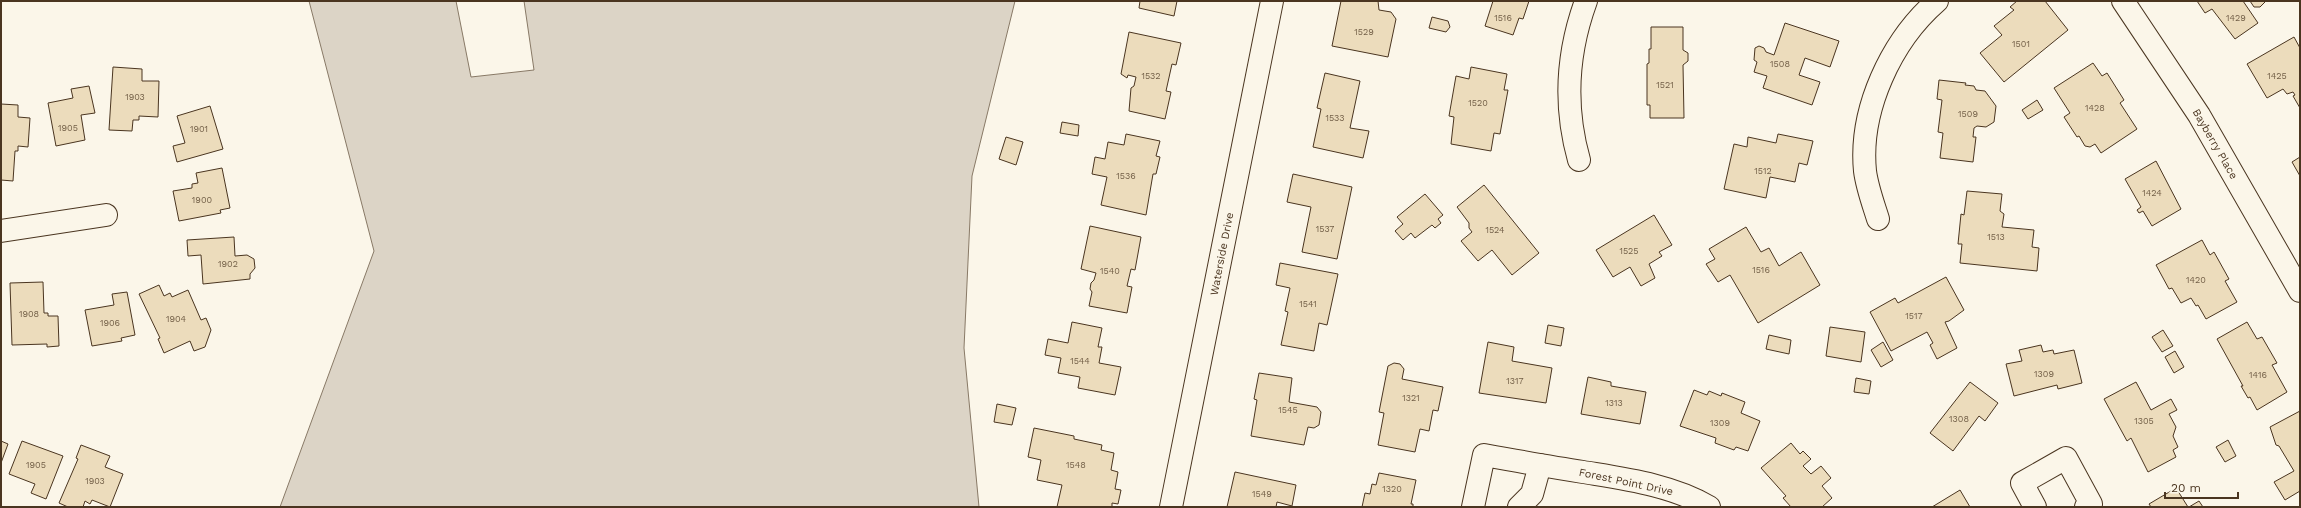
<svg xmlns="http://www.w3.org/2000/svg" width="2301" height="508" viewBox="0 0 2301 508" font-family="'Work Sans',sans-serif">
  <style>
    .water { fill: #dcd4c6; stroke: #887966 }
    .building { fill: #ecdcbc; stroke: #4a3520 }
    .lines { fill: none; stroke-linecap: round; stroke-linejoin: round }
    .street-casing { stroke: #4a3520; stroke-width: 24 }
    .street { stroke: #fbf6e9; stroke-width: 22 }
    .labels { text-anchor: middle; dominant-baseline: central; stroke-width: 3; stroke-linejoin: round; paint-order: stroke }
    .number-label { font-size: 9px; fill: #725f47 }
    .street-label { font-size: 11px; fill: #4a3520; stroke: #fbf6e9 }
  </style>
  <rect width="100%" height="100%" fill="#fbf6e9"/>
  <!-- water -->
  <path class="water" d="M309,1H456L471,77L534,70L524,1H1015L972,176L964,348L979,507H280L374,251Z"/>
  <!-- building -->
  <g class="building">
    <path d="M1140,1H1177L1174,16L1139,8Z"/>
    <path d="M1341,1H1378L1379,10L1391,12L1396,19L1388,57L1332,46Z"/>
    <path d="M1493,1H1529L1523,19L1519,18L1513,35L1485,26Z"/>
    <path d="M2017,1H2045L2068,30L2004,82L1980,53L2002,35L1994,26L2014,10L2010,7Z"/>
    <path d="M2197,1H2243L2258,23L2235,39L2212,9L2205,13Z"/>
    <path d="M2250,1H2266L2260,7H2254Z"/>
    <path d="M1432,17L1448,21L1450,27L1446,32L1429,28Z"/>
    <path d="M1785,23L1839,41L1830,67L1805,58L1799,75L1820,82L1812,105L1763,88L1767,76L1754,72L1757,62L1754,60L1755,48L1759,46L1764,48L1766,52L1774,55Z"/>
    <path d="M1651,27H1683V50L1688,53V61L1683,65L1684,118H1650V105H1647V64L1649,63V49H1651Z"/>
    <path d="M1129,32L1181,43L1176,65L1172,64L1166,91L1171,92L1165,119L1129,111L1131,88L1134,86L1136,77L1128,75L1127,78L1121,74Z"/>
    <path d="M2294,37L2300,48V108L2293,96L2295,95L2293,92L2287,94L2283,89L2267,98L2247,64Z"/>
    <path d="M2093,63L2102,76L2107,73L2124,100L2120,103L2137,129L2101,153L2095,144L2090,147L2085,146L2079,136L2077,137L2064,117L2070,113L2054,88Z"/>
    <path d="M113,67L142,69V81H159L158,117L139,116V120H133L132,131L109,130Z"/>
    <path d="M1471,67L1507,74L1504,90H1508L1500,134L1494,133L1491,151L1451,144L1454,117L1449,116L1456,76L1469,79Z"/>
    <path d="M1325,73L1360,81L1350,128L1369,131L1363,158L1313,147L1321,109L1317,108Z"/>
    <path d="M1939,80L1966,83L1965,85L1974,86L1976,90L1985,91L1996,106L1994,122L1986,127L1977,126L1974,128L1973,137H1976L1973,162L1940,158L1943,133L1938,132L1942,100L1937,99Z"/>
    <path d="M89,86L95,113L81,115L85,140L56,146L48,103L73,98L71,89Z"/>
    <path d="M2037,100L2043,110L2028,119L2022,110Z"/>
    <path d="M1,104L18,105V117L30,118L28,147L18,146V151H15L13,181L1,180Z"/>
    <path d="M210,106L223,149L177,162L173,146L185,143L177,116Z"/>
    <path d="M1062,122L1079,125L1078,136L1060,133Z"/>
    <path d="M1126,134L1160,141L1156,156L1160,157L1156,174H1153L1146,215L1101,205L1107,177L1092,174L1095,157L1105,159L1108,142L1124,145Z"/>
    <path d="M1778,134L1813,141L1807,165L1799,163L1795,182L1770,177L1766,198L1724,189L1734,144L1747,147L1748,137L1776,143Z"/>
    <path d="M1006,137L1023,142L1016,165L999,159Z"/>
    <path d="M2300,157V176L2292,162Z"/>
    <path d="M2156,161L2181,209L2152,226L2143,211L2139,213L2137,210L2141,207L2125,179Z"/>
    <path d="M222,168L230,208L220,210L221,213L179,221L173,191L192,188V184L198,183L196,173Z"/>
    <path d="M1293,174L1352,187L1337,259L1302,252L1311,207L1287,202Z"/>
    <path d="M1484,185L1539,253L1512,275L1492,250L1478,261L1461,241L1472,232L1469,228V223L1457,207Z"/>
    <path d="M1967,191L2002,194L2000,211L2004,214L2002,227L2034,230L2032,247L2039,248L2037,271L1960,263L1962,244H1958L1961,214L1964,215Z"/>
    <path d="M1425,194L1443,215L1438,219L1441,223L1435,228L1432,225L1415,238L1411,233L1403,240L1395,231L1403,224L1397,217Z"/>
    <path d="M1654,215L1672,245L1659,252L1662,256L1649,264L1655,278L1641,286L1630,267L1613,277L1596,250Z"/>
    <path d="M1090,226L1141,237L1135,270L1131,269L1127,286L1132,287L1127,313L1089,306L1092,292L1090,289L1091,283L1094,280L1096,273L1081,269Z"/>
    <path d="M1746,227L1761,252L1769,248L1779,266L1801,252L1820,285L1758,323L1730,275L1718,282L1706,264L1715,259L1709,249Z"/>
    <path d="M234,237L235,256L247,255L254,259L255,268L250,274V279L203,284L201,255L188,256L187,240Z"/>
    <path d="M2202,240L2210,255L2214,252L2229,279L2225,281L2237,302L2206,319L2198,305L2196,306L2191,298L2181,303L2172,288L2169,289L2156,265Z"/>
    <path d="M1280,263L1338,274L1327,325L1319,323L1314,351L1281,345L1288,312L1285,311L1290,288L1276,285Z"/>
    <path d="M1946,277L1964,310L1949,321L1945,322L1957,348L1937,359L1930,345L1933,343L1927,332L1891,351L1870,312L1895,298L1898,303Z"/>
    <path d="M43,282L44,313H48V316H58L59,346L47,347V344L12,345L10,283Z"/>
    <path d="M159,285L164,296L170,293L172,297L188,290L201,320L206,318L211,330L205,347L194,351L190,341L164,353L158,339L160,338L139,294Z"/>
    <path d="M127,292L135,335L121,338L122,341L92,346L85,310L114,305L112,294Z"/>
    <path d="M1072,322L1102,328L1098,347H1102L1099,363L1121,367L1115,395L1078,388L1080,377L1058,373L1061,358L1045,355L1048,339L1068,343Z"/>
    <path d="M2247,322L2257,339L2262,337L2277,363L2272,365L2287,392L2257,410L2250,397L2248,398L2241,386H2243L2217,339Z"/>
    <path d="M1548,325L1564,328L1561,346L1545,343Z"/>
    <path d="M1830,327L1865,332L1861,362L1826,356Z"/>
    <path d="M2163,330L2173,346L2162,352L2152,337Z"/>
    <path d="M1769,335L1791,340L1789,354L1766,349Z"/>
    <path d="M1488,342L1514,347L1512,361L1552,368L1546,403L1479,393Z"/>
    <path d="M1883,342L1893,360L1881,367L1871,350Z"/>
    <path d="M2041,345L2043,352L2053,350L2054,354L2074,350L2082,383L2058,389L2057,385L2014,396L2006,364L2022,361L2019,350Z"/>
    <path d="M2175,351L2184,367L2174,373L2165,357Z"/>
    <path d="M1394,363L1400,364L1404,369L1402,379L1443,387L1438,411L1433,410L1429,431L1420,429L1415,452L1378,445L1384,413L1379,412L1388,366Z"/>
    <path d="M1259,373L1292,378L1289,402L1317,407L1321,412L1319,425L1314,428L1308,427L1304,445L1251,436L1257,400L1254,399Z"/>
    <path d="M1588,377L1611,382V386L1646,392L1640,424L1581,414Z"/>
    <path d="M1856,378L1871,381L1869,394L1854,392Z"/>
    <path d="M1970,382L1998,403L1985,421L1979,416L1953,451L1930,433Z"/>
    <path d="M2136,382L2151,410L2171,399L2177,410L2169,414L2176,427L2173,436L2178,447L2173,450L2176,457L2148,472L2131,438L2127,441L2104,399Z"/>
    <path d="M1694,390L1707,395L1709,391L1721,396L1722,393L1745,402L1741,413L1760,421L1748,451L1736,447L1734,450L1715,443L1716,438L1680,426Z"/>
    <path d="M997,404L1016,408L1012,425L994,422Z"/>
    <path d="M2300,411V491L2285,500L2274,482L2294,471L2279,446L2276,445L2270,427Z"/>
    <path d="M1034,428L1074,436V439L1102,445L1101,450L1114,453L1111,470L1118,472L1115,489L1121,490L1118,504L1112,503V507H1057L1062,485L1037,480L1041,460L1028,457Z"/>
    <path d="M2228,440L2236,456L2225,462L2216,447Z"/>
    <path d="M1,441L8,444L1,463Z"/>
    <path d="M22,441L63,456L46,499L31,493L35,484L9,474Z"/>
    <path d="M1791,443L1800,454L1803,451L1811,459L1803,466L1811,474L1821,466L1831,478L1822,486L1832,498L1822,507H1791L1783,498L1786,496L1761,468Z"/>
    <path d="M81,445L110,456L105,467L123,474L110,507L92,500L90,504L85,501L83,507H68L59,503L78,459L76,458Z"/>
    <path d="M1235,472L1296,485L1292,506L1277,502L1276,507H1227Z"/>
    <path d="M1379,473L1416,480L1411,504H1413V507H1362L1365,493L1370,494L1372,484L1376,485Z"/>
    <path d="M2176,488L2188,507H2151L2149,504Z"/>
    <path d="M1960,490L1970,507H1932Z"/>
    <path d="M2199,501L2203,507H2189Z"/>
  </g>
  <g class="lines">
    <!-- street casing -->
    <g class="street-casing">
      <g id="street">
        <path d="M2123,1L2199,115L2300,291"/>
        <path d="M1579,160C1564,107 1567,53 1586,1"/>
        <path d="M1878,219C1873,203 1867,187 1865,171C1859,110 1891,41 1937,1"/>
        <path d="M1,231L106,215"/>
        <path d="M1171,507L1272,1"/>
        <path d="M1473,507L1484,455C1517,461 1550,467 1583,472C1625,479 1672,485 1709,507"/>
        <path d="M1519,507L1532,494L1540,465"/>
        <path d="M2035,507L2022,483L2066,458L2091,504L2086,507"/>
      </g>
    </g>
    <!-- street -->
    <use href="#street" class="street"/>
  </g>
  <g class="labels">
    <!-- number labels -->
    <g class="number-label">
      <text x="1503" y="18">1516</text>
      <text x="2236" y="18">1429</text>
      <text x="1364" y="32">1529</text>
      <text x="2021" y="44">1501</text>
      <text x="1780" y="64">1508</text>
      <text x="1151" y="76">1532</text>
      <text x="2277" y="76">1425</text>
      <text x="1665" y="85">1521</text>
      <text x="135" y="97">1903</text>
      <text x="1478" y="103">1520</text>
      <text x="2095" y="108">1428</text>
      <text x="1968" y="114">1509</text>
      <text x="1335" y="118">1533</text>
      <text x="68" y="128">1905</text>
      <text x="199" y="129">1901</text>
      <text x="1763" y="171">1512</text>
      <text x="1126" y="176">1536</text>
      <text x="2152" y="193">1424</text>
      <text x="202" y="200">1900</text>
      <text x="1325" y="229">1537</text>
      <text x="1495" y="230">1524</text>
      <text x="1996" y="237">1513</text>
      <text x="1629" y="251">1525</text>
      <text x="228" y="264">1902</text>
      <text x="1761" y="270">1516</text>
      <text x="1110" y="271">1540</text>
      <text x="2196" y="280">1420</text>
      <text x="1308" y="304">1541</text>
      <text x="29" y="314">1908</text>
      <text x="1914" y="316">1517</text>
      <text x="176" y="319">1904</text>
      <text x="110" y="323">1906</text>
      <text x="1080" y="361">1544</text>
      <text x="2044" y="374">1309</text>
      <text x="2258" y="375">1416</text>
      <text x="1515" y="381">1317</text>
      <text x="1411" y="398">1321</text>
      <text x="1614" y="403">1313</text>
      <text x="1288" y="410">1545</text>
      <text x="1959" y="419">1308</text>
      <text x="2144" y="421">1305</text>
      <text x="1720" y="423">1309</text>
      <text x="36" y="465">1905</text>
      <text x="1076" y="465">1548</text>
      <text x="95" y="481">1903</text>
      <text x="1392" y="489">1320</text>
      <text x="1262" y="494">1549</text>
    </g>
    <!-- street labels -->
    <g class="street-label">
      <text transform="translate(2215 144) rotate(60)">Bayberry Place</text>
      <text transform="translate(1222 254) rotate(-79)">Waterside Drive</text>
      <text transform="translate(1626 482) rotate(12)">Forest Point Drive</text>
    </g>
  </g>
  <!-- border -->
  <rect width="2301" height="508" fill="none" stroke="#4a3520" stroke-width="4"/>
  <!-- scale -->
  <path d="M2165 492v6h73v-6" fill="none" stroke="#4a3520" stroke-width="2"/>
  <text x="2171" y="492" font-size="12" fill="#4a3520" stroke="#fbf6e9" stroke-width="3" paint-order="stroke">20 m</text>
</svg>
